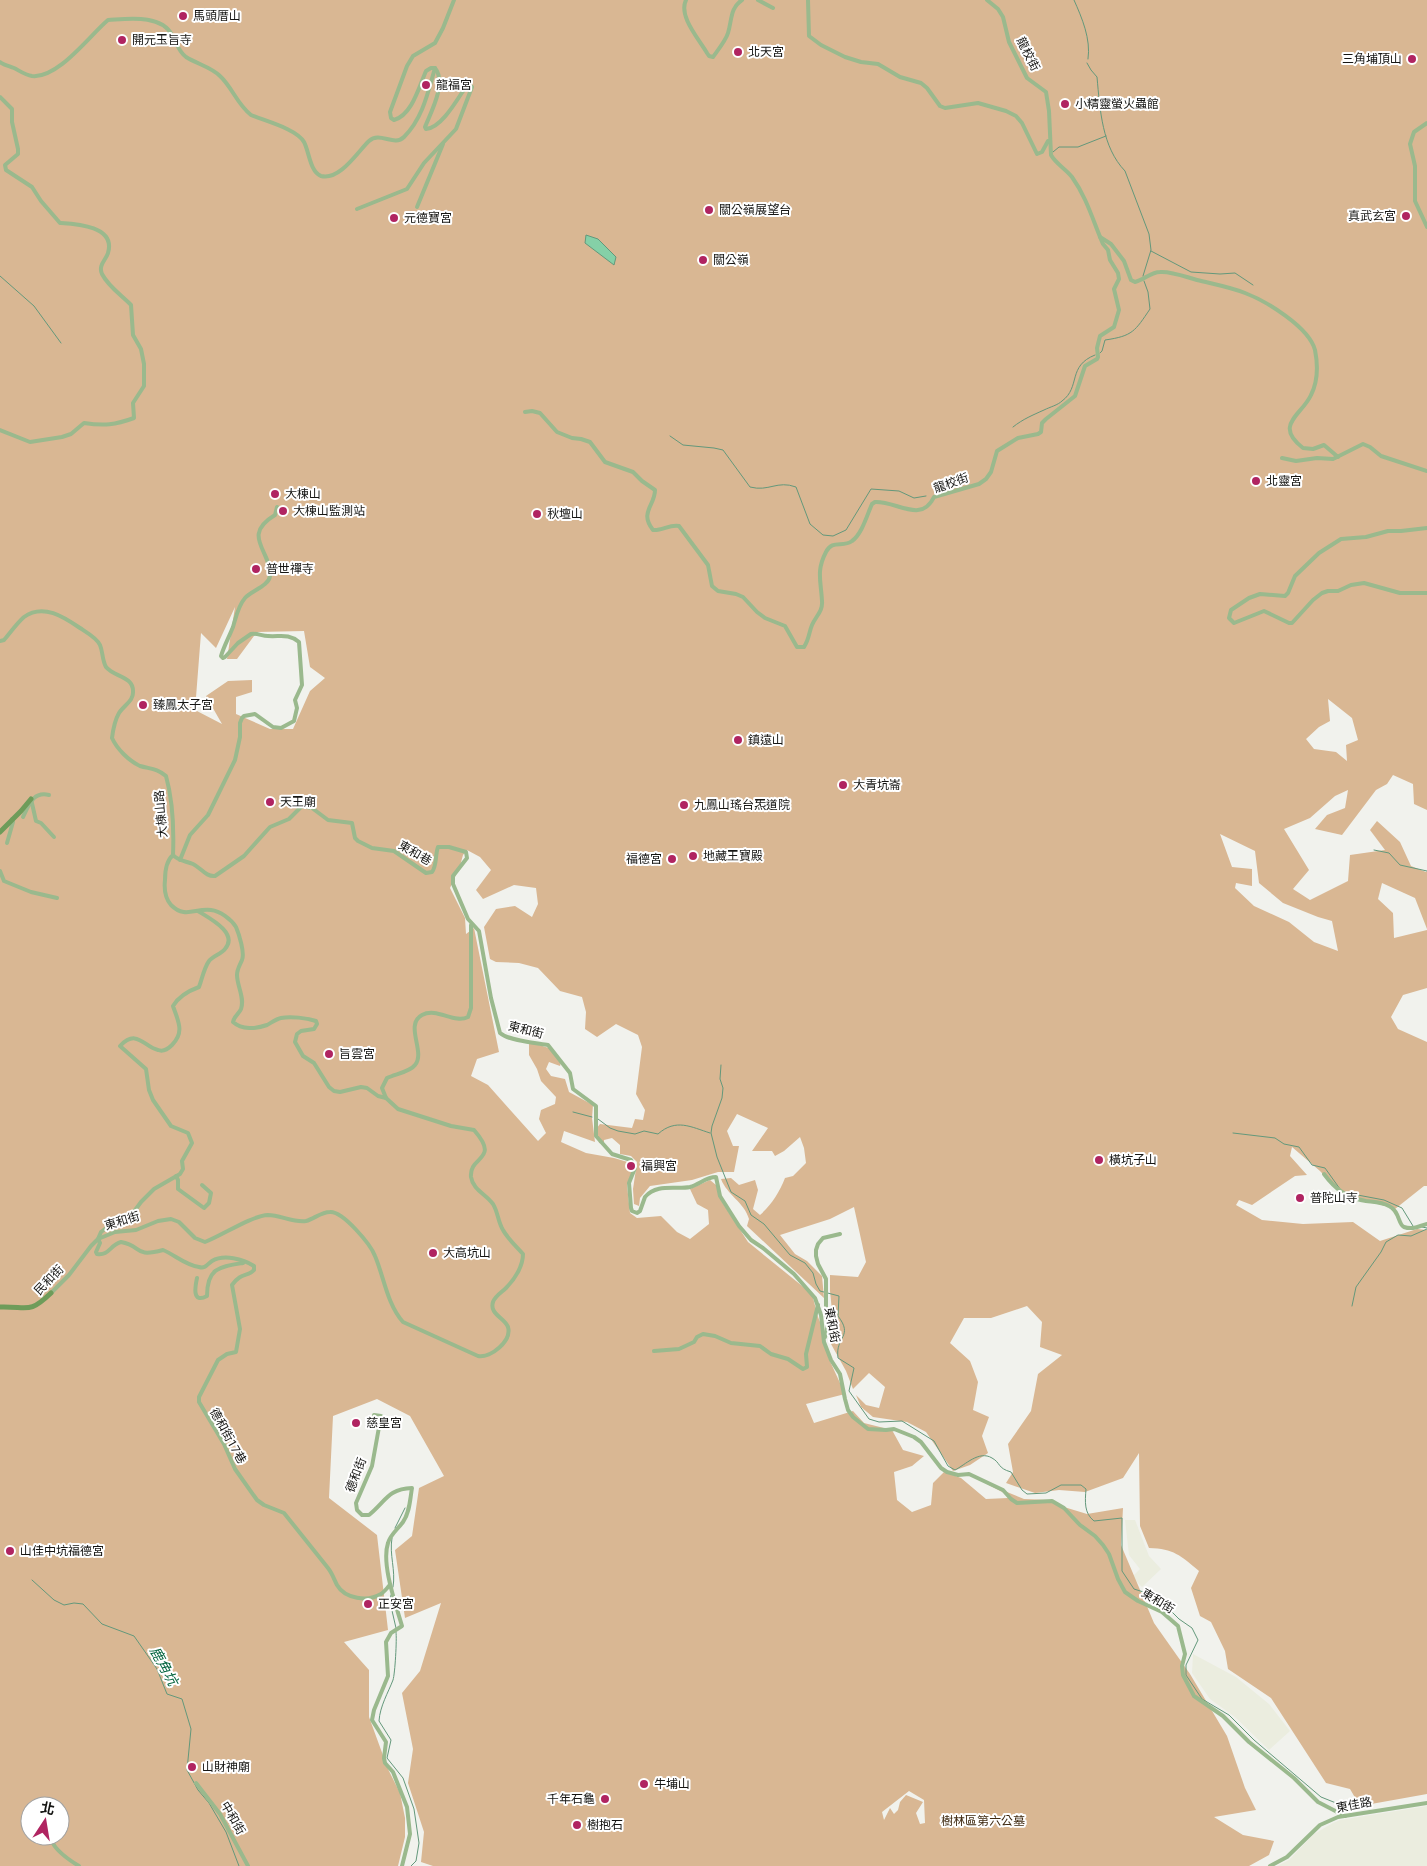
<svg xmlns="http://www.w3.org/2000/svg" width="1427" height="1866" viewBox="0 0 1427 1866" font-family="Roboto,'Noto Sans TC',sans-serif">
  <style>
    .built { fill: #ebeddf }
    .green { fill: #d9b793; fill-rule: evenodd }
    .water { fill: #85d0a7; stroke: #63987b }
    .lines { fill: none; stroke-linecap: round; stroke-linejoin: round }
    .stream { stroke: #63987b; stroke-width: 1 }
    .street { stroke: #9ab98d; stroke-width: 4 }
    .secondary { stroke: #6e9c5a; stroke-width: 5 }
    .poi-dot { fill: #b02461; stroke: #fff; stroke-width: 2 }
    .labels { text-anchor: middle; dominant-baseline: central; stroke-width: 4; stroke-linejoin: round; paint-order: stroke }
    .poi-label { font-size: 12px; fill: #151513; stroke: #fff; text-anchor: start }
    .street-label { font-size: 12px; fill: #151513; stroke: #fff }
    .park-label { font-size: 12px; fill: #3e280f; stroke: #fff }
    .water-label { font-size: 14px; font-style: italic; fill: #066640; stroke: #fff }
  </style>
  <rect width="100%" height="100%" fill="#f1f2ed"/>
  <!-- built -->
  <g class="built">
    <path d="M1125,1520H1135L1149,1556L1161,1569L1142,1587L1132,1577L1140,1569L1129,1555Z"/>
    <path d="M1193,1654L1236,1677L1269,1704L1290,1731L1269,1750L1235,1717L1210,1699L1192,1673Z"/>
    <path d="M1427,1806V1866H1277L1289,1860L1314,1834L1333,1823L1340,1820Z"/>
  </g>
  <!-- green -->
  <path class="green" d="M0,0H1427V810L1414,804L1413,784L1393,775L1387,784L1376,790L1342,835L1315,829L1327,815L1345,808L1348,790L1335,796L1310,818L1284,829L1309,870L1293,889L1310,900L1348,881L1350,855L1385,850L1370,830L1377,821L1400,842L1411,866L1426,872L1427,871V929L1415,898L1382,883L1378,899L1393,913L1394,938L1427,930V988L1403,995L1391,1017L1398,1029L1427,1042V1186H1424L1395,1209L1341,1193L1320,1171L1292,1147L1290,1156L1307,1175L1295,1176L1252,1205L1239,1200L1236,1205L1262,1220L1303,1224L1353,1222L1380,1241L1417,1229L1427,1230V1794L1360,1806L1350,1789L1326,1783L1271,1698L1228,1669L1225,1651L1211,1622L1200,1616L1191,1588L1199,1571C1180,1555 1174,1549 1149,1548L1140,1526L1139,1453L1123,1478L1085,1492L1059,1490L1035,1493L1006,1483L1013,1472L1008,1444L1031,1411L1038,1374L1062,1355L1040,1347L1042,1322L1027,1306L991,1318H964L950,1343L970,1361L978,1382L973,1410L989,1417L982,1436L988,1453L970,1465L953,1471L926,1432L907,1422L873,1417L861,1407L856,1395L866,1405L879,1408L885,1387L869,1373L853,1389L846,1371L831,1344L832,1311L830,1291V1275L858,1277L866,1262L854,1207L830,1219L780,1235L795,1254L807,1261L822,1276L824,1298L747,1226L749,1219C744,1202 727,1195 721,1179L731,1178L739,1185L755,1180L758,1190L753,1209L760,1215C772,1204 779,1193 785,1178L793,1176L806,1163L804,1148L800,1137L784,1151L775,1156L772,1151H752L768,1128L737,1114L727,1131L733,1146H739L734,1172H718L692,1180L650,1186L640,1198L639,1206L634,1204L633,1189L637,1162L631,1156L620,1154V1145L612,1138L604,1140V1144L599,1143L596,1129L600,1124L632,1128L635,1119L643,1120L645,1110L636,1094L642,1047L638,1035L616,1024L597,1037L585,1029L586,1012L582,997L560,991L538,968L519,963L496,962L490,959L484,927L496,909L515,906L532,917L538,904L536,888L514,885L483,899L476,890L491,870L480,857L467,850L463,855L460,866L450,888L465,918L466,934L474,928L499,1052L477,1059L471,1076L488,1085L538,1141L546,1133L539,1119L541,1110L555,1104L556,1097L541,1081L537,1069L529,1055V1042L549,1048L561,1062L560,1066L549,1062L546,1069L551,1076L565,1079L569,1092L593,1105L592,1118L595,1142L564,1131L561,1142L586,1153L614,1158L631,1163L632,1172L627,1185L630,1213L637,1218L661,1216L677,1232L690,1239L709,1224L708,1210L697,1204L690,1189L710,1180L716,1185L722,1202L748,1242L812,1294L818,1317L822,1327L829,1359L845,1394L806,1404L814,1423L853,1411L864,1423L892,1430L903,1450L924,1456L912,1466L894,1472L897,1500L912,1512L931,1505L933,1483L944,1472L961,1478L986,1499L1008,1498L1006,1494L985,1483L1024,1499L1051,1500L1064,1507L1087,1514L1123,1508L1121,1545L1154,1623L1190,1674L1227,1736L1245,1788L1256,1810L1214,1817L1243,1835L1274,1841L1269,1855L1249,1866H433L421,1862L424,1832L408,1783L413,1749L402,1693L420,1671L441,1603L405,1618L395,1550L412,1536L419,1488L444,1476L410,1416L377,1399L333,1416L329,1498L377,1535L388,1630L344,1642L369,1670V1717L388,1769L400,1793L405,1818V1837L398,1866H0ZM235,607L227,659H237L257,632L304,631L310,667L325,678L310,691L293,729H270L236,714V697L252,692V680L228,681L206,696L222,724L195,710L201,633L216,648ZM1328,699L1352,718L1358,740L1346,745L1347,761L1336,752L1314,749L1306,739L1319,727L1330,721ZM1220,834L1255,851L1259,883L1283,903L1318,917L1332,921L1338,951L1314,942L1289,922L1254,906L1235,888L1236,883L1252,886V869L1232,867ZM909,1791L924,1800L925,1823L920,1824L916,1813L923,1802L906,1795L900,1802L898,1810L894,1814L890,1808L884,1820L882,1812ZM30,1806H60V1836H30Z"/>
  <!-- water -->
  <path class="water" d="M586,235L598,239L616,257L614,265L585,243Z"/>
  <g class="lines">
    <!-- stream -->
    <g class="stream">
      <path d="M1074,0C1082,18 1091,39 1088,59"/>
      <path d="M1087,63L1091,70L1097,77C1100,110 1102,147 1125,171L1149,234L1151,250L1143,276"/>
      <path d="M1053,152L1059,147H1078L1106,136"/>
      <path d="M1151,251L1191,272L1220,274L1235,273L1253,285"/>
      <path d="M0,276L34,306L61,343"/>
      <path d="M1100,353L1102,351L1105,340C1133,336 1135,331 1150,309L1148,292L1144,281"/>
      <path d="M1013,427C1023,419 1033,415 1044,410C1050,407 1058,405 1062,401C1081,387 1067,366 1095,355"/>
      <path d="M670,436L683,445L714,448L723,450L750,487C769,492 777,480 796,487L810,524L823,535L833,536L846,530L871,489L899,491L914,498L926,496"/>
      <path d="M1374,850L1389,853L1400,865L1427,871"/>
      <path d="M721,1065L720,1079L723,1088L722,1098L712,1126L711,1133L717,1157L731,1192L745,1201L751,1215L764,1224L790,1255L805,1263L813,1273L816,1284L820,1291L839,1296L838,1316C854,1337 835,1336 838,1358L854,1368L849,1391L869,1419L879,1422L902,1421L934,1441L948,1466L955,1470C965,1465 979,1450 992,1458C1001,1463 997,1468 1011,1472L1022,1490L1027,1494L1046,1493L1061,1485H1081L1086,1489C1085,1502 1084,1513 1094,1521L1122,1518V1571L1134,1589L1156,1596L1179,1619L1192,1628L1198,1640L1186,1665V1675L1202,1699L1229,1715L1254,1740L1321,1797L1351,1809"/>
      <path d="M573,1112L592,1117"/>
      <path d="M598,1119L610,1128L618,1131L635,1134L644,1131L658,1134C676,1118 691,1127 710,1133"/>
      <path d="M1233,1133L1275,1138L1284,1144L1299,1147L1312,1165L1325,1168L1340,1189"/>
      <path d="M1347,1193L1384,1200L1402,1208L1413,1226"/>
      <path d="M1422,1227L1427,1228"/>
      <path d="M1352,1306L1356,1287L1381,1252L1386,1242L1398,1235L1411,1236L1427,1229"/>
      <path d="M395,1528L405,1508"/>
      <path d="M392,1538C389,1555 396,1570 393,1587"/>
      <path d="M32,1580L54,1600L64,1605L74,1603L83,1604L102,1624L134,1636L157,1669L167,1694L182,1699L191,1729L187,1770L198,1790L209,1803L226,1832L239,1866"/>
      <path d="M391,1595L390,1602L396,1628"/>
      <path d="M396,1632C397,1639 395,1674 393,1680C388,1693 380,1706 379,1721L391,1740L387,1758L403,1778L414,1809L419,1843L416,1861L411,1866"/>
    </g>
    <!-- street -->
    <g class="street">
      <path d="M686,0C678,16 699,39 707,53L709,56L713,57C718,50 726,40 728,33C732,20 730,8 742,0"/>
      <path d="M758,0L773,8"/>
      <path d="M808,0L809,36L821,45L845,57L861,62L878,64L900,77L921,83L927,88L940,106L945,108L978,103L1006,111L1016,116L1022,123L1037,154L1042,152L1048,141"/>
      <path d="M0,62C4,65 9,66 14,68C20,71 25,75 32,76C58,79 90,35 108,20C128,19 161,14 172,35C177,43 178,51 186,57C197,64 211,67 220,76C232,87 237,104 251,115C265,121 297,129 304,142C309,151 310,172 321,176C340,181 358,151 369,141C380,131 394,147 404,137C423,118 428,92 435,68"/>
      <path d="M0,97L12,109V122L18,149V154L5,165L6,170L32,187L41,201L60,223C76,224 116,226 108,253C106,260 98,265 102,274C108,286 121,295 131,305L133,335L141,349L144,364V386L133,403L134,418C115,425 104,426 84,423L71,434L62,437L30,442L0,430"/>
      <path d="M1427,123L1414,132L1410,144L1415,166V201L1427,227"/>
      <path d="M417,207L443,144"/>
      <path d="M357,209L407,189L424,163L456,129L472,87L469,85H467C458,98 442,128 426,129L425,127C431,112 447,83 435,68H431L426,71C419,87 412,115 394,120L391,118L390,112L407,66L413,56L435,43L443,28L454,0"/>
      <path d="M1100,237L1111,244L1124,261L1131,280L1135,282C1144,280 1151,272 1160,272C1171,271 1186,277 1197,280C1213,284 1230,287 1245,293C1266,301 1309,327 1315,350C1318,365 1318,381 1311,395C1302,415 1273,425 1303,448L1313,449L1324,445L1338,457"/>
      <path d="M525,412L532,411L540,413L557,432L572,438L581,439L590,442L605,462L633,472L642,481L655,490C655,506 639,512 653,530C662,531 670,524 679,526L708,565L712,586L718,591L736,594L743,597L757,612L765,618L785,626L797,647H804C809,640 809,632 812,625C816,616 823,611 822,601C821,581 816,571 826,552C832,539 843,548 852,541C862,534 867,515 872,504L875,502C897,501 921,524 934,497L979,484L986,479L991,472L997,451L1018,438L1038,434L1041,432L1042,423L1046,419L1075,396L1085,366L1097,359L1098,357L1097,348L1100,336L1114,327L1119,310L1114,289L1119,279L1118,273L1110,260L1108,250L1103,244C1093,221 1087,198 1072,177C1066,169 1056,164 1051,155L1049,111L1046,92L1027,78L1009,42L1003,17L998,9L987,0"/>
      <path d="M1282,458L1296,461L1317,458L1333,459L1363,444L1370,447L1381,456L1427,471"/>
      <path d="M1427,528L1401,531H1388L1366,537L1341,539L1319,553L1295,576L1288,593L1285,596L1260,594L1249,598L1231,610L1229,618L1234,623L1264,611L1289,623H1292L1313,600L1322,593L1328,591H1338L1351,585L1364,583L1400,593H1427"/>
      <path d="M0,641L4,640C10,633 17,623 24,617C43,603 64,617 80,628C86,632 97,638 100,645C103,652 102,660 106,667C114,677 133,676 133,691C134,701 124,705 119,713C115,720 113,730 112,738C117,749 129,761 140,766C150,769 157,768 166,776C173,801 174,829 173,855"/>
      <path d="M31,799L36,821L41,823L54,837"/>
      <path d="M23,817C29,805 33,791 49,795"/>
      <path d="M7,843L13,822L12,819"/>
      <path d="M173,855C178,861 186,861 193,864C201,868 206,877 215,876L244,856L270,827L289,819L302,806L312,808L328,820L352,823L355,838L358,841L372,848L394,851L426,873L432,872C437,866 435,855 438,847H449L466,852L467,858L453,876V884L468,919L479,931L491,998L500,1033C509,1041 536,1043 548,1045L570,1073L573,1089L596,1106V1136L612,1154L631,1160L635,1168L629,1183L631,1208L632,1211L637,1213L640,1211L645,1197C657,1183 676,1190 690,1187C700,1184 706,1177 716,1177L720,1196L739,1226L751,1240L763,1248L794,1274L815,1298L821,1315L824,1342L831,1360L840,1374L845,1399L848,1410L853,1417L868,1429L886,1430L894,1429L914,1437L921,1442L941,1468L947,1472L958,1475L969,1474L1003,1490L1011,1499L1017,1503L1052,1501L1064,1508L1080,1525L1095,1536L1103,1545L1109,1554L1118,1579L1125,1592L1138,1601L1162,1612L1178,1626L1185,1654L1182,1666L1183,1675L1194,1696L1223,1716L1249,1742L1294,1778L1318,1802L1345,1816"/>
      <path d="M173,855C166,861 165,871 165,880C164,889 165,898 171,905C185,919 195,908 211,910C220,911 231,919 236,927C239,934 245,953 242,960C240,965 237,969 237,975C237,986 245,998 241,1009C239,1014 234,1016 233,1022C242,1030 256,1029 267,1025C271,1023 276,1019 281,1018C291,1016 306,1018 316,1021L317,1024L314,1029L301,1031L297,1034L295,1042L303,1056L314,1063L329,1087L334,1091L340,1092L361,1087L367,1088L378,1096L386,1098"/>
      <path d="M180,860L190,835L208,815L235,760L240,737V723L242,718L244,716L255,714L273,727L281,728L294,721L297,708L295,700L302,685L299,642C288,633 280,637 268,636C262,636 257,633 251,634L238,643L225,657L223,658L221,656C224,646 229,637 233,627C236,617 238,606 245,598C251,591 269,586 270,576C272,551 240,536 275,515L277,507"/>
      <path d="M0,871L4,881L31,892L57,898"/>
      <path d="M198,911C209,918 239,933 225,949C221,954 213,956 209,961C204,968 202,979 199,987C188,991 179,996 173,1006C178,1021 185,1032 172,1045C168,1049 163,1052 158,1050C144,1047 137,1028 120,1046L146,1069L149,1090L153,1100L171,1126L188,1133L192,1143L182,1161L183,1169L180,1174L154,1189L141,1202L130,1217L124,1222L109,1226L101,1232L98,1239L100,1243L96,1252L97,1254C109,1256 110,1245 121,1242C143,1246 133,1258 163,1250C175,1255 185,1265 199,1267C206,1269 207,1264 212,1261C224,1254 243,1259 254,1266V1270C248,1277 241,1272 232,1285L240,1329L236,1352L227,1354L218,1360L199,1397V1402L224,1444L235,1469L257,1500L264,1505L284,1513L328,1568C332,1573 334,1579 337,1585C345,1599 368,1602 381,1594C384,1592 387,1588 390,1585"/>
      <path d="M1324,1174C1335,1189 1347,1198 1366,1201C1374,1202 1382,1202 1389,1206C1400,1211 1398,1225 1404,1227C1413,1230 1419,1226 1427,1224"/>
      <path d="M176,1176L178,1180V1189L204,1208L209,1203L211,1193L202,1185"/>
      <path d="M197,1278C195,1287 192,1304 207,1296C207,1268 219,1267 243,1263"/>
      <path d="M51,1293L69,1275L91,1246L98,1239L115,1232L136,1230L158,1221L171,1219L179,1222L195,1238L205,1242C223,1235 251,1216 268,1215C280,1215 294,1223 306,1221C314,1219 321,1212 330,1212C343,1211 371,1245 375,1256C384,1277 387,1304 403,1322L478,1356C491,1358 512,1341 508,1327C505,1318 489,1314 493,1302C495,1296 502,1292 506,1288C515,1279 523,1266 523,1254C516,1246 508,1239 503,1230C498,1222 498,1212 493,1204C486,1194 473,1190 471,1177C469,1155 501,1161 474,1130L451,1126L398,1109L386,1098L382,1088L387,1078C395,1074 410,1072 415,1065C426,1052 404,1025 422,1015C437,1007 454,1024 468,1017L471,1008V925"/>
      <path d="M825,1337L828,1325L826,1313V1279L818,1264L816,1256V1250L818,1244L823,1238L840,1234"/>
      <path d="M654,1351L679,1349L694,1342L697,1337L703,1334L715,1336L731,1343L760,1346L771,1354L788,1359L803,1369L807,1367L806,1354L818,1305"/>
      <path d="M374,1415L381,1416L372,1466L356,1503L357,1510L362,1515H369C386,1501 388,1489 412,1488C410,1499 410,1512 403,1522C398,1529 390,1535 388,1543C381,1564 396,1605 402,1626L391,1633L386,1642L388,1676L374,1710L372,1720L386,1742L384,1758L385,1763L393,1772L407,1807L410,1834L402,1866"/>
      <path d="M196,1783L220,1814L248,1866"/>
      <path d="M50,1836C52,1848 69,1860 79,1866"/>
      <path d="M1270,1866L1287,1857L1320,1825L1338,1817L1427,1803"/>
    </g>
    <!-- secondary -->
    <g class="secondary">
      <path d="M0,832L21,811L31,799"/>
      <path d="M0,1307C28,1306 28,1315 51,1293"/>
    </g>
  </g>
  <!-- markers -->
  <g class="poi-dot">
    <circle cx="183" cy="16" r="5"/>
    <circle cx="122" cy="40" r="5"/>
    <circle cx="738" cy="52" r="5"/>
    <circle cx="1412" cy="59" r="5"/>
    <circle cx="426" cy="85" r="5"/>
    <circle cx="1065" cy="104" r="5"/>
    <circle cx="709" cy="210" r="5"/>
    <circle cx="1406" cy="216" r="5"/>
    <circle cx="394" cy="218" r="5"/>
    <circle cx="703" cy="260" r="5"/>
    <circle cx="1256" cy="481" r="5"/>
    <circle cx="275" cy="494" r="5"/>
    <circle cx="283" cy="511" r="5"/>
    <circle cx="537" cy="514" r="5"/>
    <circle cx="256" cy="569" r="5"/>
    <circle cx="143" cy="705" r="5"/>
    <circle cx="738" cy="740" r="5"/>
    <circle cx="843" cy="785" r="5"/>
    <circle cx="270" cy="802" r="5"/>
    <circle cx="684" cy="805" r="5"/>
    <circle cx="693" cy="856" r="5"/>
    <circle cx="672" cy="859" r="5"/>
    <circle cx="329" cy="1054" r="5"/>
    <circle cx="1099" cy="1160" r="5"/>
    <circle cx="631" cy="1166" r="5"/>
    <circle cx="1300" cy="1198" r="5"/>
    <circle cx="433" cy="1253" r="5"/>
    <circle cx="356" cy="1423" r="5"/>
    <circle cx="10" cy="1551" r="5"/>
    <circle cx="368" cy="1604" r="5"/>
    <circle cx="192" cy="1767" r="5"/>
    <circle cx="644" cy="1784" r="5"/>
    <circle cx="605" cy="1799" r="5"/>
    <circle cx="577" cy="1825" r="5"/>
  </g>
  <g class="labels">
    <!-- poi labels -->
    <g class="poi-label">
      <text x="193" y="16">馬頭厝山</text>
      <text x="132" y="40">開元玉旨寺</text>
      <text x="748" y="52">北天宮</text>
      <text x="1402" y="59" text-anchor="end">三角埔頂山</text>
      <text x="436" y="85">龍福宮</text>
      <text x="1075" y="104">小精靈螢火蟲館</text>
      <text x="719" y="210">關公嶺展望台</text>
      <text x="1396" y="216" text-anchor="end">真武玄宮</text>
      <text x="404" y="218">元德寶宮</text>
      <text x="713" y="260">關公嶺</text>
      <text x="1266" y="481">北靈宮</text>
      <text x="285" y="494">大棟山</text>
      <text x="293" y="511">大棟山監測站</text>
      <text x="547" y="514">秋壇山</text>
      <text x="266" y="569">普世禪寺</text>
      <text x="153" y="705">臻鳳太子宮</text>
      <text x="748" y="740">鎮遠山</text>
      <text x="853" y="785">大青坑崙</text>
      <text x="280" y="802">天王廟</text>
      <text x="694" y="805">九鳳山瑤台炁道院</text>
      <text x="703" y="856">地藏王寶殿</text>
      <text x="662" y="859" text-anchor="end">福德宮</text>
      <text x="339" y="1054">旨雲宮</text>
      <text x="1109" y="1160">橫坑子山</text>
      <text x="641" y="1166">福興宮</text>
      <text x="1310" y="1198">普陀山寺</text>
      <text x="443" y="1253">大高坑山</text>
      <text x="366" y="1423">慈皇宮</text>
      <text x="20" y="1551">山佳中坑福德宮</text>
      <text x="378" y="1604">正安宮</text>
      <text x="202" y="1767">山財神廟</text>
      <text x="654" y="1784">牛埔山</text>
      <text x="595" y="1799" text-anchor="end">千年石龜</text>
      <text x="587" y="1825">樹抱石</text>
    </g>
    <!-- street labels -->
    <g class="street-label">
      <text transform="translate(1028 54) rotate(63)">龍校街</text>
      <text transform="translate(951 483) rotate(-19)">龍校街</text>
      <text transform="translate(161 814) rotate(-95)">大棟山路</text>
      <text transform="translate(415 853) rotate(30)">東和巷</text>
      <text transform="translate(526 1030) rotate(14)">東和街</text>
      <text transform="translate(122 1221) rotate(-17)">東和街</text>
      <text transform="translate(49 1280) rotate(-46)">民和街</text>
      <text transform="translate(832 1325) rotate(79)">東和街</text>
      <text transform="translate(228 1436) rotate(61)">德和街17巷</text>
      <text transform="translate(356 1475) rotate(-69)">德和街</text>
      <text transform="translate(1158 1601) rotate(31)">東和街</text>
      <text transform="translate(1354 1805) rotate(-11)">東佳路</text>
      <text transform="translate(233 1818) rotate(60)">中和街</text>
    </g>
    <!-- park labels -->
    <g class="park-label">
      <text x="983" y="1821">樹林區第六公墓</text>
    </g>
    <!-- water labels -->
    <g class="water-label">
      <text transform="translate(164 1666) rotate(61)">鹿角坑</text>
    </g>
  </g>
  <!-- north arrow -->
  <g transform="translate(45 1821) rotate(12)"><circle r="24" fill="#ffffff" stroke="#a1a1a1"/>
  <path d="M0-4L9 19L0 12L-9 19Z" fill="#b02461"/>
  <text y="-8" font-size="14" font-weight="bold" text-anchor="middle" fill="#151513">北</text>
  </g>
</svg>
